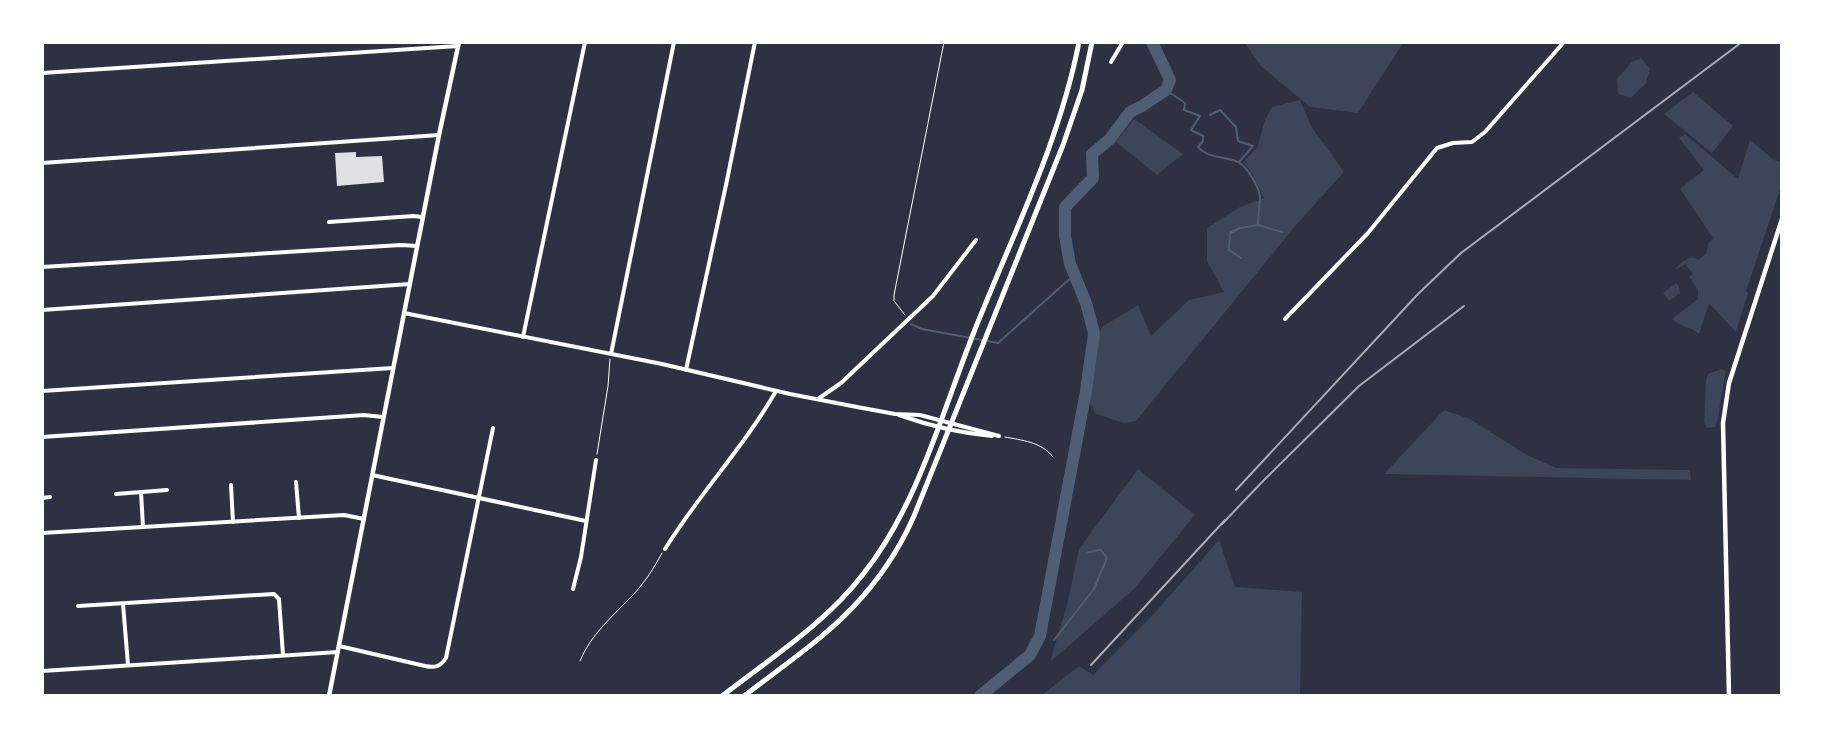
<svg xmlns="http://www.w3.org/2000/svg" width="1824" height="738" viewBox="0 0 1824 738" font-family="'PT Sans',sans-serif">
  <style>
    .green { fill: #3c4559 }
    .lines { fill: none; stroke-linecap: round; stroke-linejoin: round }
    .stream { stroke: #4f5d75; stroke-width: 2 }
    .river { stroke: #4f5d75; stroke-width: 12 }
    .building { fill: #e0e0e3 }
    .path { stroke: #fff; stroke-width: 1 }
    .minor { stroke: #fff; stroke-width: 4 }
    .tertiary { stroke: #fff; stroke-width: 4.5 }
    .secondary { stroke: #fff; stroke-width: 5 }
    .rail { stroke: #abadb3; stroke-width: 2 }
  </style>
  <rect width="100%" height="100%" fill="#2d3142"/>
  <!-- green -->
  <g class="green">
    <path d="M1245,43H1403L1358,113L1310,107L1261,66Z"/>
    <path d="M1641,58L1650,69L1646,83L1631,98L1618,94L1617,79L1632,62Z"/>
    <path d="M1693,92L1733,126L1712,153L1664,114Z"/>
    <path d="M1300,100L1311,126L1344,172L1297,224L1136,421L1124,423L1096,414L1080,384L1102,327L1138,305L1151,336L1189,300L1224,292L1207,261V228L1240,207L1264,198L1251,171L1243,162L1257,148L1265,120L1272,107Z"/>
    <path d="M1134,119L1183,154L1157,175L1116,142Z"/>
    <path d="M1685,134L1738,179L1750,140L1774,160L1781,162V186L1746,291L1748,293L1736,332L1709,303L1699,334C1691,326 1679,327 1672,319L1698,299V290L1689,277L1693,274L1685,264L1675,270L1676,268C1682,262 1690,253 1698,260L1706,254L1708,244L1713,238L1680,189L1704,170L1679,138Z"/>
    <path d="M1676,283L1679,286L1680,293L1669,301L1663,293Z"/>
    <path d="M1721,369L1726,371L1720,403L1719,415L1715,427L1707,428L1704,422L1706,380L1708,374Z"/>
    <path d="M1444,410L1470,419L1525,454L1556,468L1690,470L1691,480L1384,474Z"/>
    <path d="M1138,469L1195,515L1135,588L1050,662L1067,605L1079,549Z"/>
    <path d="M1219,540L1235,587L1302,592L1300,695H1042L1079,666L1093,675L1152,616Z"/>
  </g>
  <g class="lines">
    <!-- stream -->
    <g class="stream">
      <path d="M1166,90L1185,103L1184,110L1200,116L1191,130L1203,136V141L1198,147C1209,159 1224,156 1238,162C1247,166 1259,187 1260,197C1260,206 1258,216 1258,225L1240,228L1230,233L1229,250L1241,258"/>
      <path d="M1210,115L1220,110L1236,127L1238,141L1253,146L1239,162"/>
      <path d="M1258,225L1282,232"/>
      <path d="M911,324L922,329L998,343L1074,275"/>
      <path d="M1054,640L1094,589L1107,558L1101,550L1088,552"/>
    </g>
    <!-- river -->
    <path class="river" d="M980,696L1030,655L1040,636L1086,391L1094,333L1086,303L1070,264L1065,236V207L1093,178L1092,154L1110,139L1130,112L1142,106L1166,90L1170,80L1152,42"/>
  </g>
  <!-- building -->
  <path class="building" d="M356,152V157L382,156L384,182L337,186L335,153Z"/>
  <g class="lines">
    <!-- path -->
    <g class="path">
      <path d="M905,315L894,301V295L944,42"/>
      <path d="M1005,437C1021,440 1042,442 1053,457"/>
      <path d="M597,454L608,386L610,359"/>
      <path d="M580,661C590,635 614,615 633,595C645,582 654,568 662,553"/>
    </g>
    <!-- minor -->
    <g class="minor">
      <path d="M1111,62L1123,42"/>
      <path d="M42,73L458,46"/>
      <path d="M42,163L439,135"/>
      <path d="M329,222L413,216L423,217"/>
      <path d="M42,267L401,245L417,246"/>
      <path d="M42,310L410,284"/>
      <path d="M404,313L662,364L790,394L857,407L895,414L920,415L999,436"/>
      <path d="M1285,319L1368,233L1437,148L1453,143L1472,142L1485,132L1564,42"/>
      <path d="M523,337L585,42"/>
      <path d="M611,354L674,42"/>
      <path d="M686,370L726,185L755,42"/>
      <path d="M42,391L393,368"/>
      <path d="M818,399L841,383L933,296L976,240"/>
      <path d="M899,415C930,426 960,433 992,436"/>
      <path d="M42,437L364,415L383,417"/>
      <path d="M372,475L586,521"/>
      <path d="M296,482L299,518"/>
      <path d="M231,485L233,522"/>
      <path d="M141,492L143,527"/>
      <path d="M116,494L167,490"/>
      <path d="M42,498L50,497"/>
      <path d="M42,533L344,515L364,519"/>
      <path d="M665,549C699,494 744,447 776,391"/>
      <path d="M573,589L581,557L596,460"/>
      <path d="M123,604L128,665"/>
      <path d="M78,606L274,594L279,599L283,655"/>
      <path d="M339,646L425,666C435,668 440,667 446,658L493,428"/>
      <path d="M42,671L338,652"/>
    </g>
    <!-- tertiary -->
    <g class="tertiary">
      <path d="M329,696L439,135L459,42"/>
      <path d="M1729,696L1723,423L1729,383L1782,219"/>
    </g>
    <!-- secondary -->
    <g class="secondary">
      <path d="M722,696C771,658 826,623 864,573C917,506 941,416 972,337C1010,240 1059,145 1079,42"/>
      <path d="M744,696C780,668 822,640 853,607C879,580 899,550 914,516L1063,145L1082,90L1092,42"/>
    </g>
    <!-- rail -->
    <g class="rail">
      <path d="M1236,490L1418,294L1461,253L1742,42"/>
      <path d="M1222,524L1265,479L1359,386L1464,306"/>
      <path d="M1091,665L1225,520"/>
    </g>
  </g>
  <!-- border -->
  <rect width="1824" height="738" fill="none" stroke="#ffffff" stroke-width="88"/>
</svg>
